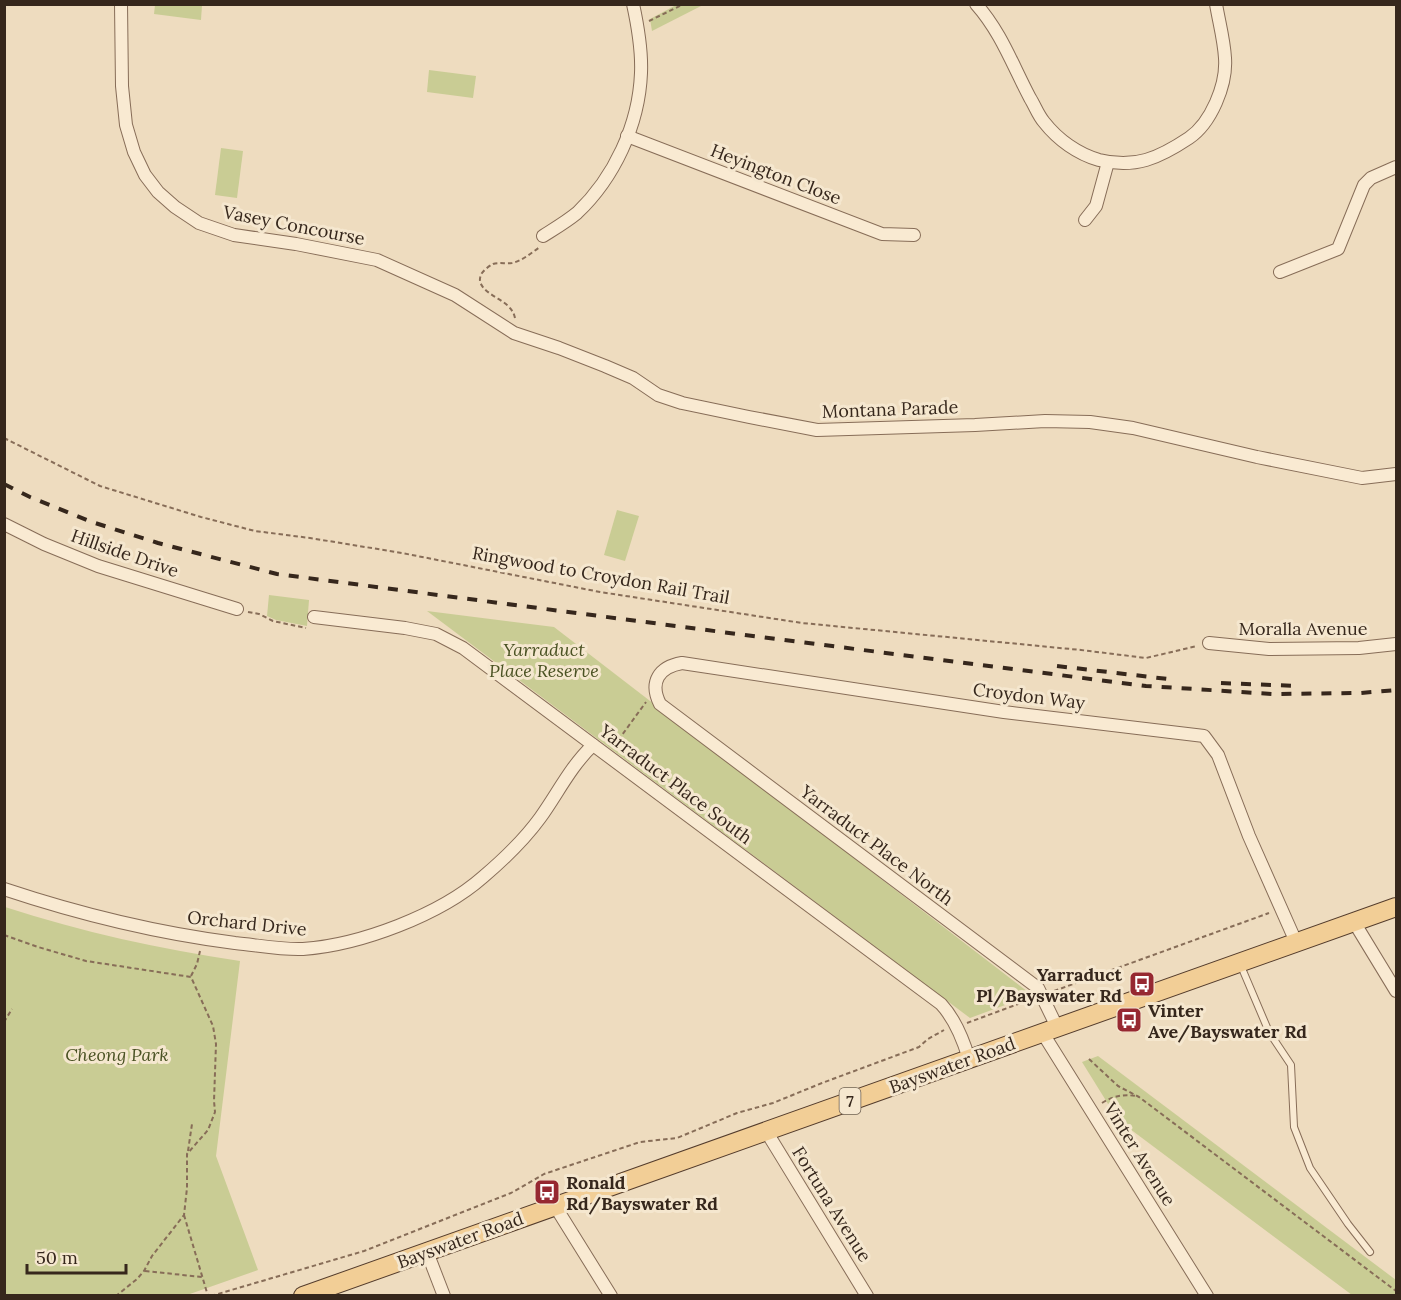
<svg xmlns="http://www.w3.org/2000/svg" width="1401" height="1300" viewBox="0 0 1401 1300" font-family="Lora,serif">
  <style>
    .green { fill: #c9cc94 }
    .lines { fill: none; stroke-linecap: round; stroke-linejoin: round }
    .lane-casing { stroke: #876d58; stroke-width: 8 }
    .street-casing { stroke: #876d58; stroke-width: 14 }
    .primary-casing { stroke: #543c2c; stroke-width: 20 }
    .path { stroke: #876d58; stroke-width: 2; stroke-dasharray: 4.5 3; stroke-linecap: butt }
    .lane { stroke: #f9ead2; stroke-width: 6 }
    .street { stroke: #f9ead2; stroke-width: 12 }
    .primary { stroke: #f2ce96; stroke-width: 18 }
    .rail { stroke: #36271c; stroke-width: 4; stroke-dasharray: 10 10; stroke-linecap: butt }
    .labels { text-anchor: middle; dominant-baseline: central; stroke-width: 6; stroke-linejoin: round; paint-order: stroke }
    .shield { fill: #f5e7cf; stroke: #6f6152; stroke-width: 1.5 }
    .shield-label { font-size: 16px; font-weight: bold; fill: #36271c }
    .street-label { font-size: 18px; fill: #36271c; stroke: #f5e7cf }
    .park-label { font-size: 18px; font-style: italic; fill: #4a5223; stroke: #f5e7cf }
    .poi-label { font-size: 18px; font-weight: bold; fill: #36271c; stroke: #f5e7cf; text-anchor: start }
  </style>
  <rect width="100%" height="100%" fill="#eedcbf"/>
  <!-- green -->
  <g class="green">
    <path d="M678,4L703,5L652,31L650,19Z"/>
    <path d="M155,5H202L201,20L154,14Z"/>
    <path d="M429,70L476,76L473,98L427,92Z"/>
    <path d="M221,148L243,151L237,198L215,195Z"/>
    <path d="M617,510L639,516L625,561L604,555Z"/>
    <path d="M269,595L309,600L307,626L276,620L267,616Z"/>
    <path d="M427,611L554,627L1032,995L970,1018Z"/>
    <path d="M5,907C82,932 160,949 240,961L216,1156L258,1270L187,1295H5Z"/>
    <path d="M1098,1056L1396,1280V1295H1352L1118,1120L1082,1062Z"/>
  </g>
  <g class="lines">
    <!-- lane casing -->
    <g class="lane-casing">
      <path id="lane" d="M1241,966L1269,1032L1291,1065L1294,1127L1310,1168L1348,1224L1370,1252"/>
    </g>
    <!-- street casing -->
    <g class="street-casing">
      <g id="street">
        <path d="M121,4L122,86L126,125L134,152L145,175L158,192L175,207L199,223L234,235L296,244L377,260L455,295L514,333L559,348L605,366L633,378L658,395L682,403L749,417L817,430L975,425L1045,421L1090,422L1133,428L1257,457L1362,478L1396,474"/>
        <path d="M976,4C1001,32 1013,66 1030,98C1035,106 1038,115 1044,122C1058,140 1078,154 1099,160C1135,169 1159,158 1189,138C1211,123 1227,85 1225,58C1224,40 1219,22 1216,4"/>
        <path d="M627,136L882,234L914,235"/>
        <path d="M1085,220L1096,206L1108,162"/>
        <path d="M543,236C554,229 566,222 577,213C614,178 639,125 641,73C642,50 638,27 633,4"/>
        <path d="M1280,272L1338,249L1364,185L1371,178L1396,167"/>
        <path d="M4,524L44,544L98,566L237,609"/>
        <path d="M314,617L405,628L436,634L463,648L941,1004C955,1019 963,1039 969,1059"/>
        <path d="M1209,643L1269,649L1359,648L1396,644"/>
        <path d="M4,889C79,914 157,933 235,943C257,945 281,950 303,949C360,945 440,915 483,877C503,860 524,840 540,818C558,793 570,767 593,745"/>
        <path d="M1354,922L1396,991"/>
        <path d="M1057,1027L1038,988L660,704C649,682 659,667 682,663L1004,712L1204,736L1218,755L1249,836L1296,942"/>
        <path d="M1042,1032L1207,1296"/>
        <path d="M766,1131L867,1296"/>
        <path d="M555,1206L611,1296"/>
        <path d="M427,1252L444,1296"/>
      </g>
    </g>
    <!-- primary casing -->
    <g class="primary-casing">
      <path id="primary" d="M303,1296L1396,907"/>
    </g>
    <!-- path -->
    <g class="path">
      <path d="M649,21L684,4"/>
      <path d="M515,318C514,313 512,310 508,306C501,298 472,289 482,273C484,270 489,266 493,264C499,262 506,264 512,263C522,261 531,253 540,247"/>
      <path d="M4,438L100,486L201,517L255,531L310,538L402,553L600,592L802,623L1081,650L1146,658L1197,646"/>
      <path d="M248,612L259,614L273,621L306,628"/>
      <path d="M614,746L646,702"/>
      <path d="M4,935L38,947L86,961L191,977L213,1026L216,1044L214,1101L215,1112L208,1130L187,1154V1188L184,1215L152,1256L144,1271L137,1279L116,1296"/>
      <path d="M191,976L197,964L200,951"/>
      <path d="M1054,991L1269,913"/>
      <path d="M4,1022L12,1009"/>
      <path d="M967,1023L1029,1000"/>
      <path d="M1089,1059L1118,1086L1139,1097L1396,1291"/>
      <path d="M1102,1103C1113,1096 1123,1094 1136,1096"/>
      <path d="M188,1151L192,1124"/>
      <path d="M184,1215L208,1296"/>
      <path d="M145,1271L202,1277"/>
      <path d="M211,1296L364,1251L511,1193L544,1174L640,1142L677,1138L737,1113L773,1103L822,1083L919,1047L928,1039L944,1030"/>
    </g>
    <!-- lane -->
    <use href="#lane" class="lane"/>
    <!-- street -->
    <use href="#street" class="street"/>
    <!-- primary -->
    <use href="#primary" class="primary"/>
    <!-- rail -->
    <g class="rail">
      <path d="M4,484L30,497L92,522L158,543L277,574L745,635L1146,686L1273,694L1360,693L1396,690"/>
      <path d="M1057,666L1176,680"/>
      <path d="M1221,683L1299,686"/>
    </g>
  </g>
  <!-- icons -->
  <defs>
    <g id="bus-square" transform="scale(1.35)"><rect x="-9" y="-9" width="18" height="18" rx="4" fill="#962831" stroke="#f5e7cf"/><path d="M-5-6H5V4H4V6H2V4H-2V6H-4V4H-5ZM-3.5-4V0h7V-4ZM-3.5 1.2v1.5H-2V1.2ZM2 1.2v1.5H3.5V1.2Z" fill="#fff"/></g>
  </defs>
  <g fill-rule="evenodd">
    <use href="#bus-square" x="1142" y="984"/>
    <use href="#bus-square" x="1129" y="1020"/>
    <use href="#bus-square" x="547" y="1192"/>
  </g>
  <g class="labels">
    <!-- shield labels -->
    <rect class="shield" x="839.5" y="1088" width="21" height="26" rx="4.5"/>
    <g class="shield-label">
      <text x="850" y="1101">7</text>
    </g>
    <!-- street labels -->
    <g class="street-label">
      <text transform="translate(776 174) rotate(21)">Heyington Close</text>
      <text transform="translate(294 225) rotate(11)">Vasey Concourse</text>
      <text transform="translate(890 409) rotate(-2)">Montana Parade</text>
      <text transform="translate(125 553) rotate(19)">Hillside Drive</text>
      <text transform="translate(601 575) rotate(10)">Ringwood to Croydon Rail Trail</text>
      <text x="1303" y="628">Moralla Avenue</text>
      <text transform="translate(1029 696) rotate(7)">Croydon Way</text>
      <text transform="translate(676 784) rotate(37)">Yarraduct Place South</text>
      <text transform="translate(877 845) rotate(37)">Yarraduct Place North</text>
      <text transform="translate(247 923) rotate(6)">Orchard Drive</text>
      <text transform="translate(952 1065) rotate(-20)">Bayswater Road</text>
      <text transform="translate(1140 1154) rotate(58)">Vinter Avenue</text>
      <text transform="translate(832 1204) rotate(58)">Fortuna Avenue</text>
      <text transform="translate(460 1240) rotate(-20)">Bayswater Road</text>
    </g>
    <!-- park labels -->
    <g class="park-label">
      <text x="544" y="649">Yarraduct<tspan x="544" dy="21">Place Reserve</tspan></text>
      <text x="117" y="1054">Cheong Park</text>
    </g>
    <!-- poi labels -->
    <g class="poi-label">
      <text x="1122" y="974" text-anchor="end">Yarraduct<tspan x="1122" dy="21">Pl/Bayswater Rd</tspan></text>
      <text x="1148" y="1010">Vinter<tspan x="1148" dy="21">Ave/Bayswater Rd</tspan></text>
      <text x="566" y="1182">Ronald<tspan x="566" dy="21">Rd/Bayswater Rd</tspan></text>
    </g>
  </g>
  <!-- border -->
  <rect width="1401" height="1300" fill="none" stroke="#36271c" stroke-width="12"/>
  <!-- scale -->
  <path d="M27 1264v9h99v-9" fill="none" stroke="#36271c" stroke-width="3"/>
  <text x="36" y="1264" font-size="18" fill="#36271c" stroke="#f5e7cf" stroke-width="4.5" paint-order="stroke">50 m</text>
</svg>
